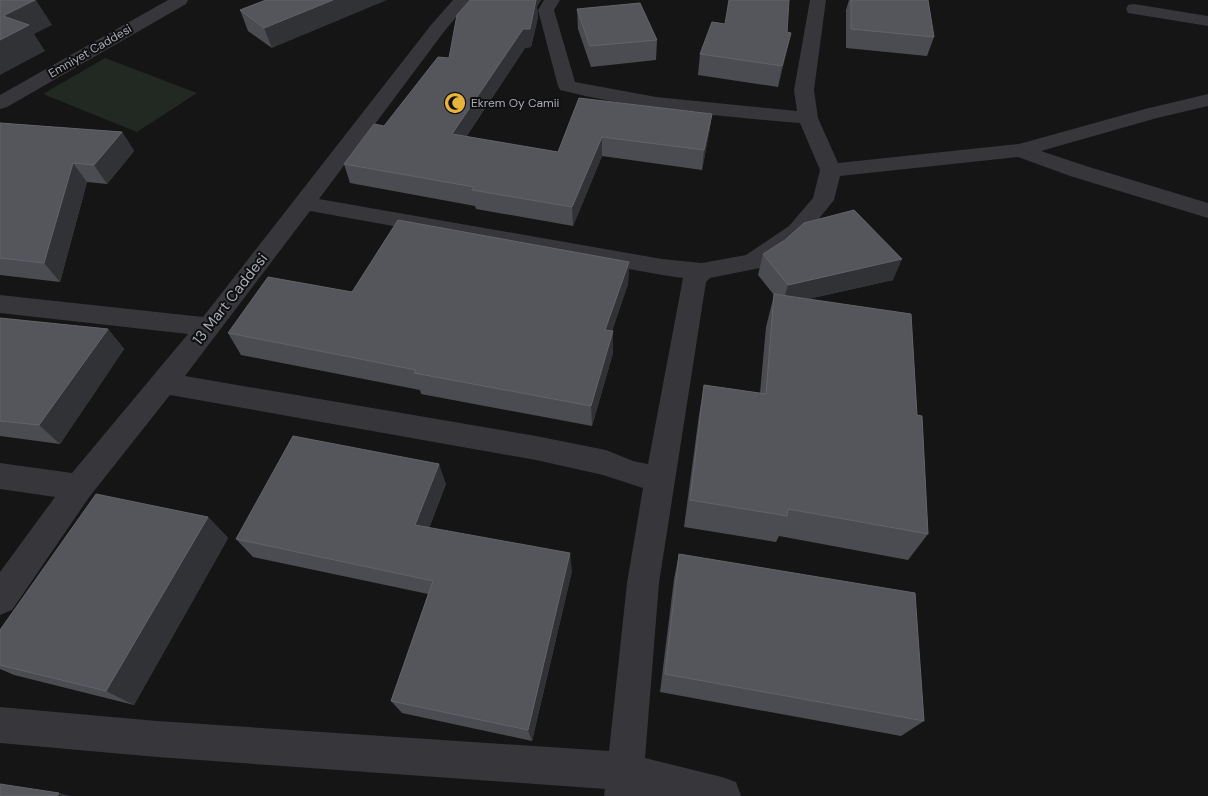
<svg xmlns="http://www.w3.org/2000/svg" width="1208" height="796" viewBox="0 0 1208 796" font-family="'DM Sans',sans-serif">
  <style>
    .green { fill: #212922 }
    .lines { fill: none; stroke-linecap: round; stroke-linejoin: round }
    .minor { fill: #36363b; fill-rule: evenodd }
    .wall { fill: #4b4c51 }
    .shaded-wall { fill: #313235 }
    .building { fill: #55565c; stroke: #62646a }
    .labels { text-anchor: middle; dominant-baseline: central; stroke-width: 4; stroke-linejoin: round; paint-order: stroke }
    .far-street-label { font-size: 12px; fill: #a7abb6; stroke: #101011 }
    .far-poi-label { font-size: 12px; fill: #a7abb6; stroke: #101011; text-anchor: start }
    .street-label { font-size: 15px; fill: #a7abb6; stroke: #101011 }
  </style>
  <rect width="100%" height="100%" fill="#151516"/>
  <!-- green -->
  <path class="green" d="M105,58L197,93L137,132L43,94Z"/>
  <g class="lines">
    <!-- minor -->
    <g class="minor">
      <path d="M168,0H188L186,4L7,107L0,109V95Z"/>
      <path d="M453,0H470L443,33L319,199L662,259L702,263L746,255L789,226L813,198L820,170L800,123C719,116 639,110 560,90L558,86L538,10L544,0H560L554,10L575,82L656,97L797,111L794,90L810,0H826L814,90L818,118L838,163L1019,144L1145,109L1208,94V106L1157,118L1041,151L1086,166L1208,203V218L1070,176L1018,157L840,176L834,200L805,236L760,268L710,278L706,282L659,583L645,758L722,777L736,782L741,796H604L605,789L157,757L0,743V707L157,721L609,751L627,583L643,488L603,475L536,460L170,395L90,496L12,610L0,615V572L55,497L0,489V463L72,473L188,334L0,313V295L203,317L431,25ZM310,211L662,275L683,278L648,464L633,461L606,450L536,436L185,376Z"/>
      <path d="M1134,4L1208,16V26L1128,13L1126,9L1128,5Z"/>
    </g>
  </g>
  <!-- wall -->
  <g class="wall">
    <path d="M266,0L272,48L248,31L240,10Z"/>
    <path d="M849,0H928L934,37L927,56L846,48V10Z"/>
    <path d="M537,7L538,17L531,47L525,48L466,137L558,152L579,98L712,114L709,133L702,170L602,156L573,226L476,209L475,206L350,183L344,164L384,126L449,58Z"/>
    <path d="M577,9L657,40L656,60L591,67L578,29Z"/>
    <path d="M787,32L791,33L778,87L698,75L700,54Z"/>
    <path d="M0,123L122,132L134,151L107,184L87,182L60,282L0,275Z"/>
    <path d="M763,254L893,280L808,299L917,415L928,534L908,560L779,536L776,542L684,527L699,415L704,385L760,393L766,327L774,295L758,275Z"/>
    <path d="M629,262L628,284L612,331L613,353L592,426L421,394L420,390L241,355L228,333L352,292Z"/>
    <path d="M0,318L108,329L124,349L60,444L0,436Z"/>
    <path d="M446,484L429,528L572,571L532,741L402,713L391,701L428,594L253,557L236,539Z"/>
    <path d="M208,517L228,538L134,705L14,675L0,669V630Z"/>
    <path d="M679,554L924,721L901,736L660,692L674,579Z"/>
  </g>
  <!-- shaded-wall -->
  <g class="shaded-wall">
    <path d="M35,0H36L52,25L34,34L45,51L0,75V40L3,16Z"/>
    <path d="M333,0H387L272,48L264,28Z"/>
    <path d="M536,0H541L537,7L538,17L531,47L525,48L455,153L452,134Z"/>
    <path d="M791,33L786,53L778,87L782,66Z"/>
    <path d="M712,114L709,133L702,170L704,150Z"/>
    <path d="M122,132L134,151L107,184L94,165Z"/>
    <path d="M602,137V156L573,226L572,207Z"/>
    <path d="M73,163L87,182L60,282L44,263Z"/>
    <path d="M902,259L893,280L782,305L788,285Z"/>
    <path d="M629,262L628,284L605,351V330Z"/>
    <path d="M108,329L124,349L60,444L39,425Z"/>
    <path d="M613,331V353L592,426L591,406Z"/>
    <path d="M439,464L446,484L423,543L415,525Z"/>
    <path d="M208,517L228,538L134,705L106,691Z"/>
    <path d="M570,553L572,571L532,741L528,730Z"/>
    <path d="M59,793L71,796H57Z"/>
  </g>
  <!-- building -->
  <g class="building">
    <path d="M0,0H35L3,16L29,25L0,40Z"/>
    <path d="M266,0H333L264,28L240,10Z"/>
    <path d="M470,0H536L530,29H523L452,134L558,152L579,98L712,114L704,150L602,137L572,207L472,190L474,187L344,164L374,124L384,126L438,57L449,58L457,15Z"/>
    <path d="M729,0H789L787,32L791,33L782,66L700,54L712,22L725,24Z"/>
    <path d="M851,0H928L934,37L851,29Z"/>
    <path d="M640,3L657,40L590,46L577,9Z"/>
    <path d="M0,123L122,132L94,165L73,163L44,263L0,258Z"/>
    <path d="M854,210L902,259L788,285L763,254L785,240L804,223Z"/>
    <path d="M398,220L629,262L605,330L613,331L591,406L414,373L416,370L228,333L268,277L352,292Z"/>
    <path d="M774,294L911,314L917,415L922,416L928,534L788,509L787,516L690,500L704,385L766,394Z"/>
    <path d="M0,318L108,329L39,425L0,421Z"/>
    <path d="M293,436L439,464L415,525L570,553L528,730L391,701L433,581L236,539Z"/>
    <path d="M96,494L208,517L106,691L0,665V630Z"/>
    <path d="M679,554L915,593L924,721L665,674Z"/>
    <path d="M0,784L59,793L57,796H0Z"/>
  </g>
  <!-- icons -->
  <defs>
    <g id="mosque-disc" transform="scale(1.125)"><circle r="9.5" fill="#e6b43d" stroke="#101011"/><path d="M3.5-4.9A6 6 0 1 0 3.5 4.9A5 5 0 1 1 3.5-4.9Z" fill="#111"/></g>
  </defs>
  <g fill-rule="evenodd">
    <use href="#mosque-disc" x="455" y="103"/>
  </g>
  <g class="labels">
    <!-- far-street labels -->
    <g class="far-street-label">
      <text transform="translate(90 51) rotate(-30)">Emniyet Caddesi</text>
    </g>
    <!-- far-poi labels -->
    <g class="far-poi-label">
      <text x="471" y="103">Ekrem Oy Camii</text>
    </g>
    <!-- street labels -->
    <g class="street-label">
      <text transform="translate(230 299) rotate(-52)">13 Mart Caddesi</text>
    </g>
  </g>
</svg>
